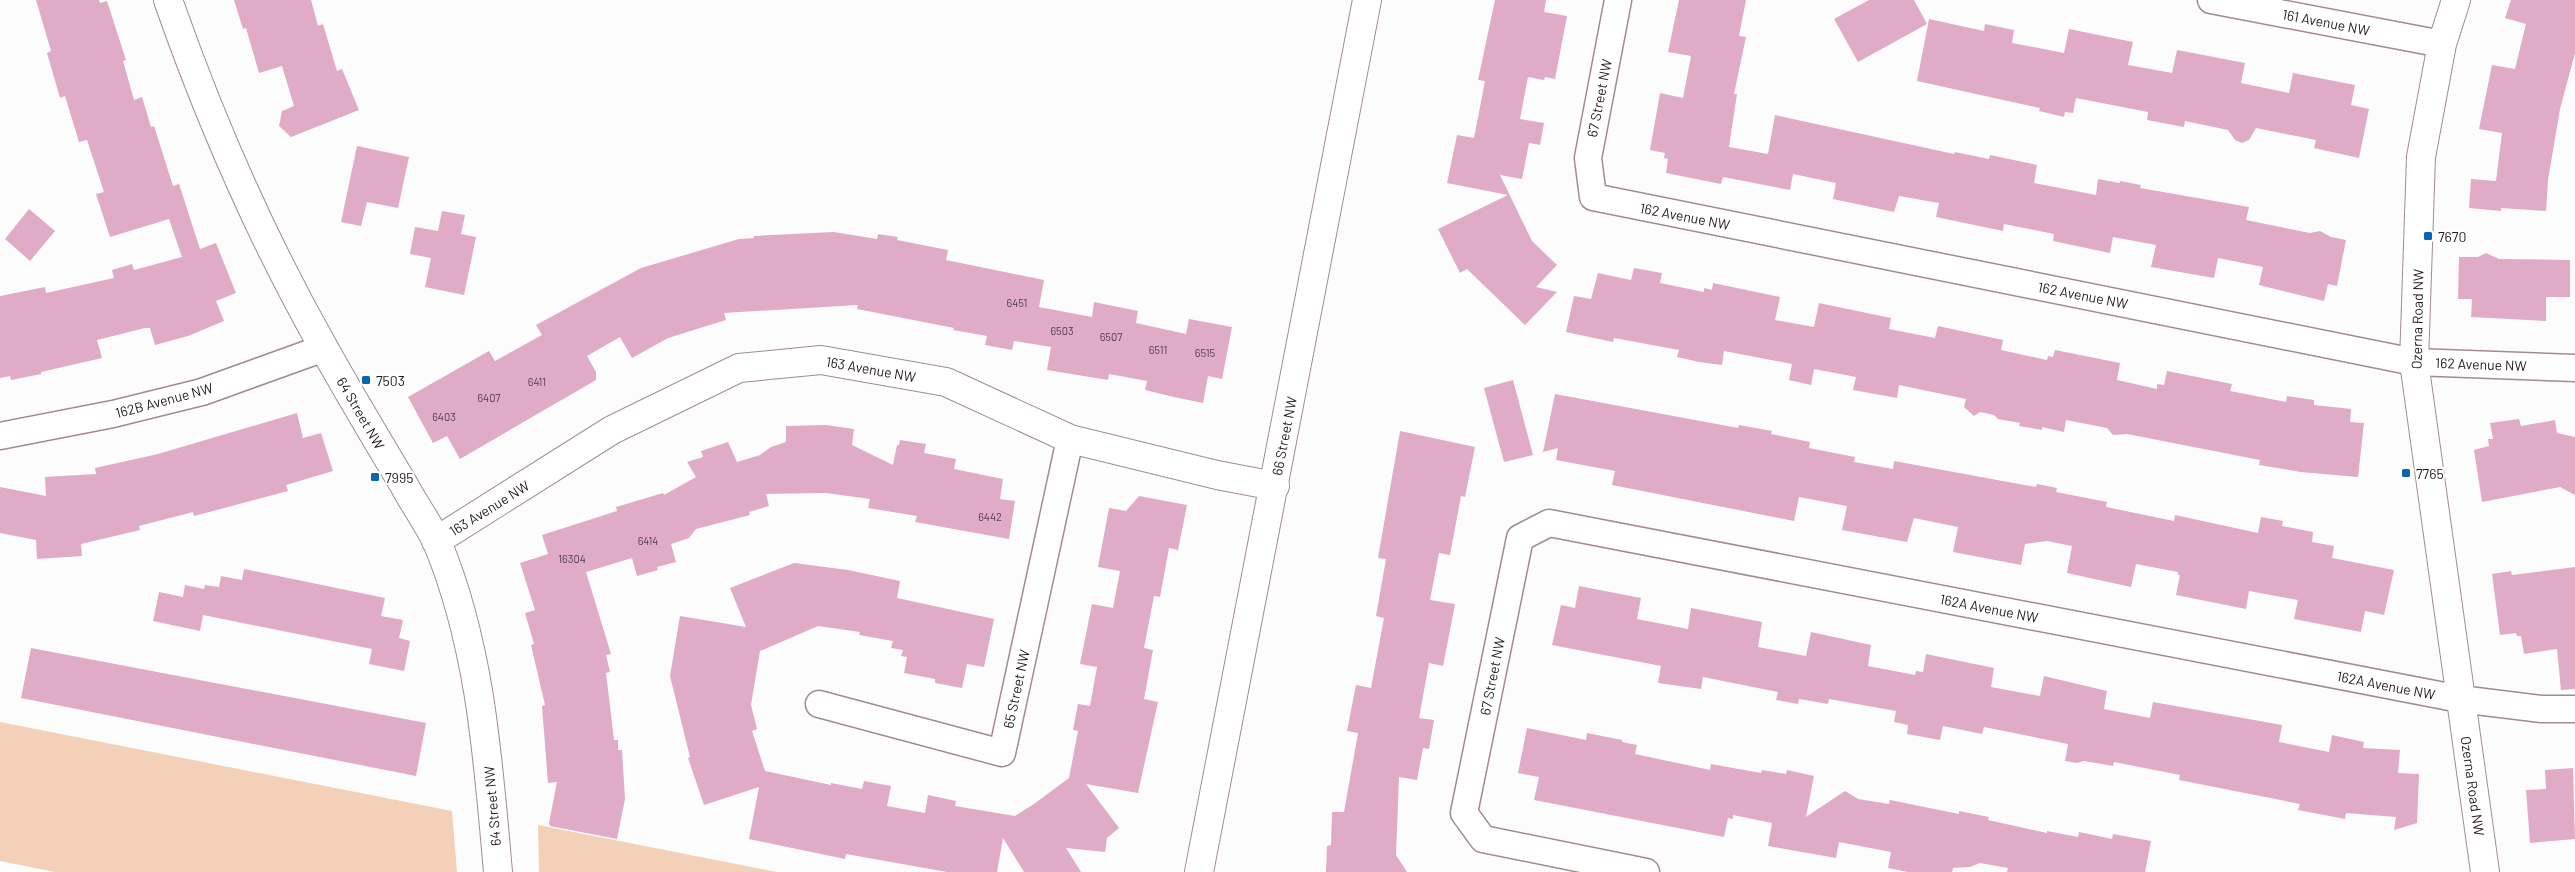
<svg xmlns="http://www.w3.org/2000/svg" width="2575" height="872" viewBox="0 0 2575 872" font-family="Barlow,sans-serif">
  <style>
    .green { fill: #f3d1b8 }
    .building { fill: #dfabc6 }
    .lines { fill: none; stroke-linecap: round; stroke-linejoin: round }
    .street-casing { stroke: #a38b8d; stroke-width: 29 }
    .secondary-casing { stroke: #a38b8d; stroke-width: 30 }
    .street { stroke: #fff; stroke-width: 26 }
    .secondary { stroke: #fff; stroke-width: 28 }
    .poi-dot { fill: #0964b1; stroke: #fff; stroke-width: 2 }
    .labels { text-anchor: middle; dominant-baseline: central; stroke-width: 4; stroke-linejoin: round; paint-order: stroke }
    .number-label { font-size: 11px; fill: #544047 }
    .street-label { font-size: 14px; fill: #251c1d; stroke: #fff }
    .poi-label { font-size: 14px; fill: #251c1d; stroke: #fff; text-anchor: start }
  </style>
  <rect width="100%" height="100%" fill="#fcfcfc"/>
  <!-- green -->
  <g class="green">
    <path d="M0,722L452,811L457,872H55L0,861Z"/>
    <path d="M538,825L777,872H539Z"/>
  </g>
  <!-- building -->
  <g class="building">
    <path d="M36,0H99L100,3L107,1L126,60L123,61L134,100L142,97L151,127L154,126L173,186L179,184L200,249L216,243L236,293L216,301L224,321L188,336L155,345L150,328H145L97,340L102,358L41,372V374L11,380L10,376L0,378V296L45,287L46,293L114,278L112,270L132,264L134,270L182,257L169,219L110,237L96,194L104,192L87,140L79,142L65,96L60,98L47,53L51,51Z"/>
    <path d="M234,0H311L318,26L323,24L337,71L342,69L359,110L291,137L279,126L282,111L294,106L282,66L259,73L246,28L243,29Z"/>
    <path d="M1495,0H1546L1544,12L1567,16L1555,79L1545,77L1544,80L1528,77L1520,119L1544,123L1540,145L1529,143L1522,179L1500,175L1532,241L1557,265L1536,287L1557,292L1525,325L1467,269L1460,273L1438,229L1508,195L1447,183L1457,135L1474,138L1485,81L1478,80Z"/>
    <path d="M1679,0H1746L1739,36L1746,37L1734,94H1737L1729,147L1768,154L1775,115L1954,154L1955,152L1989,159L1990,155L2037,165L2034,183L2096,195L2098,179L2120,183V181L2141,185L2140,188L2249,207L2246,220L2310,233L2320,231L2331,237L2346,240L2337,286L2328,284L2324,301L2259,285L2263,267L2218,258L2214,278L2151,267L2156,245L2113,237L2110,253L2053,241L2054,234L2004,224L2003,231L1936,217L1939,203L1899,196L1894,212L1866,206L1833,199L1836,183L1793,174L1790,190L1723,177L1721,184L1666,173L1668,159L1664,158L1665,153L1650,150L1660,93L1683,98L1691,56L1668,52Z"/>
    <path d="M1869,0H1914L1927,24L1858,62L1834,19Z"/>
    <path d="M2511,0H2575V53L2560,109L2548,180L2546,211L2501,208V211L2469,208L2471,179L2496,181L2502,133L2479,129L2492,65L2515,69L2526,24L2505,18Z"/>
    <path d="M1929,19L1984,31L1985,24L2014,30L2012,43L2064,53L2069,29L2133,42L2128,65L2172,73L2177,50L2245,63L2241,83L2289,93L2293,73L2355,85L2351,105L2369,109L2359,158L2314,148L2316,140L2256,128L2249,140L2242,143L2235,140L2228,130L2185,121L2184,127L2147,120L2148,112L2076,98L2073,113L2065,112L2064,117L2039,111L2040,108L1917,81Z"/>
    <path d="M357,146L409,157L398,208L367,202L361,226L341,222Z"/>
    <path d="M29,209L55,231L30,261L5,239Z"/>
    <path d="M442,211L465,215L461,234L476,237L464,295L425,287L431,258L410,254L415,227L438,231Z"/>
    <path d="M834,232L877,239L878,234L898,237L897,240L948,250L946,260L1044,280L1039,307L1092,317L1094,302L1138,311L1136,323L1186,334L1189,319L1232,327L1222,379L1208,376L1203,403L1174,397L1145,390L1147,381L1109,374L1108,380L1047,370L1051,347L1014,341L1012,350L985,345L987,336L953,330L954,328L857,309L858,305L724,313L726,320L668,338L632,358L620,337L587,356L596,372V380L460,459L447,436L433,443L408,397L489,351L495,361L542,335L536,325L641,268L739,239L754,238V236Z"/>
    <path d="M2486,253L2499,259L2570,260V297H2546V321L2471,317L2472,299H2458L2459,257H2478Z"/>
    <path d="M1634,268L1662,273L1660,283L1704,292V288L1712,290L1713,283L1780,297L1775,320L1814,327L1819,303L1891,318L1889,329L1935,338L1938,326L2003,340L2001,350L2047,360L2048,356L2053,357L2055,350L2120,363L2117,380L2157,389V384L2164,385L2167,371L2232,384L2230,391L2286,402L2287,396L2314,400V405L2351,409L2350,422L2364,423L2358,477L2301,472L2259,465L2260,460L2127,434L2113,435L2107,428L2066,420L2064,432L2042,427V430L2019,426L2020,423L1998,419L1994,415L1980,412L1974,416L1964,407L1966,399L1899,385L1897,398L1853,390L1856,377L1814,369L1811,385L1789,380L1792,364L1724,351L1722,365L1699,362L1677,357L1679,350L1614,338L1613,342L1566,332L1574,296L1591,299L1598,273L1631,280Z"/>
    <path d="M1513,380L1533,455L1504,462L1484,388Z"/>
    <path d="M1555,394L1738,428L1739,425L1772,431L1771,434L1810,442L1809,448L1855,457L1854,462L1893,469L1894,461L2036,487L2037,484L2057,488L2056,492L2107,502L2106,507L2174,521L2175,515L2258,533L2261,517L2283,521L2282,526L2313,532L2312,542L2334,546L2332,558L2394,570L2384,615L2365,611L2361,632L2294,619L2298,600L2249,591L2246,609L2176,595L2180,575H2178V572L2136,564L2131,587L2067,573L2072,546L2047,541L2025,544L2021,565L1953,552L1958,527L1914,518L1907,542L1842,530L1847,506L1799,497L1794,521L1612,485L1615,471L1556,460L1558,448L1543,452Z"/>
    <path d="M297,413L303,438L321,433L333,471L286,485L288,491L194,516L193,512L139,526L140,530L81,544L82,556L37,559L36,540L0,533V487L46,496L45,477L96,474L95,468L158,454Z"/>
    <path d="M2519,419L2521,426L2555,420L2557,433L2575,437V495L2560,487L2482,502L2474,450L2489,446L2488,439H2493L2490,423Z"/>
    <path d="M826,425L854,429L852,445L893,465L897,445H899L900,440L926,444L924,453L956,459L954,469L1003,479L1000,499L1015,501L1009,539L915,522L917,516L868,508L870,499L826,493L766,494L769,506L749,512L750,515L696,529L689,538L671,544L676,562L657,567L658,570L637,576L632,558L586,572L611,654L606,655L610,672L606,673L614,740H618V750H622L625,799L617,839L550,826L549,823L557,782L548,783L542,706L545,705L531,645L534,644L525,613L535,610L520,563L548,554L542,535L617,511L616,507L663,493L664,495L696,477L687,462L703,457L701,451L728,442L737,462L760,455L771,447L786,442V426Z"/>
    <path d="M1400,431L1475,447L1465,497L1461,496L1450,555L1439,553L1430,600L1455,604L1443,666L1429,663L1419,718L1434,720L1429,749L1423,748L1417,780L1399,777L1396,855L1407,872H1326L1327,846L1331,845L1332,812H1344L1358,733L1347,731L1356,685L1371,688L1384,618L1376,616L1386,559L1378,558Z"/>
    <path d="M1139,496L1187,505L1178,550L1169,548L1160,597L1154,596L1144,648L1153,650L1144,699L1158,702L1138,793L1086,784L1119,828L1107,838L1105,852L1066,848L1081,872H1024L1003,838L997,872H947L846,854L845,859L749,839L759,787L704,805L688,758L690,757L670,676L680,616L746,627L730,588L794,563L848,570L900,581L897,598L994,619L984,667L967,664L962,688L935,683V679L904,673L907,657L901,656L903,650L891,648L893,641L859,635L860,632L818,626L760,651L751,705L757,729L752,731L765,771L831,785V783L862,789L864,781L891,786L887,806L925,813L928,795L956,801L955,806L1015,816L1034,804L1069,778L1078,731L1073,730L1078,704L1090,706L1097,667L1080,664L1092,604L1113,608L1120,571L1098,567L1109,508L1126,511Z"/>
    <path d="M2575,567V689L2561,690L2557,649L2524,654L2521,636H2517L2516,633L2500,635L2492,574L2511,571L2512,575Z"/>
    <path d="M244,569L385,598L381,616L403,620L399,638L410,641L404,671L369,664L372,649L203,615L200,631L153,621L159,592L183,597L185,585L204,589L205,585L219,587L221,576L242,580Z"/>
    <path d="M1579,586L1641,598L1637,619L1688,629L1691,608L1762,622L1758,647L1806,656L1811,632L1871,645L1868,666L1915,675L1916,671L1923,672L1926,654L1994,668L1991,687L2040,696L2044,676L2107,691L2104,709L2150,718L2153,702L2282,725L2279,742L2329,752L2332,735L2364,742L2363,748L2400,750L2398,773L2419,774L2417,823L2394,830L2396,817L2346,813L2345,819L2298,810L2300,804L2179,780L2180,775L2114,762L2113,766L2084,761L2077,763L2065,761L2068,744L1984,727L1982,734L1943,726L1940,740L1907,734L1908,725L1894,722L1896,711L1829,699L1828,704L1799,699L1798,704L1776,700L1778,692L1703,677L1701,689L1658,683L1661,666L1552,645L1561,605L1575,608Z"/>
    <path d="M31,648L426,723L416,776L21,698Z"/>
    <path d="M1527,728L1586,740L1587,733L1622,740V742L1637,745L1635,754L1710,770L1711,764L1761,773L1762,770L1786,774L1787,770L1814,776L1806,817L1845,791L1858,799L1889,804L1890,800L1959,814V811L1989,817L1988,820L2047,833V831L2078,837L2079,832L2112,839L2113,834L2151,841L2145,872H2007L2008,868L1980,863L1970,867L1953,868L1952,872H1908L1888,868L1891,852L1839,842L1836,858L1768,846L1772,823L1733,815V819L1728,818L1724,837L1534,800L1539,777L1518,773Z"/>
    <path d="M2573,768L2575,839L2530,843L2526,790L2546,789L2545,770Z"/>
  </g>
  <g class="lines">
    <!-- street casing -->
    <g class="street-casing">
      <g id="street">
        <path d="M1618,0L1588,158L1593,197L2414,362L2575,368"/>
        <path d="M2211,0L2442,44"/>
        <path d="M0,436L113,414L202,392L324,348"/>
        <path d="M819,704L1002,753L1070,439"/>
        <path d="M1646,872L1483,839L1464,813L1520,538L1549,523L2460,699L2542,709H2575"/>
      </g>
    </g>
    <!-- secondary casing -->
    <g class="secondary-casing">
      <g id="secondary">
        <path d="M168,0C210,120 262,239 325,350C350,395 377,440 404,485C414,504 428,523 437,542C481,647 488,761 498,872"/>
        <path d="M2456,0L2442,44L2421,157L2414,362L2485,872"/>
        <path d="M436,541L612,430L739,368L821,360L946,382L1070,439L1217,475L1275,486"/>
        <path d="M1199,872L1367,0"/>
      </g>
    </g>
    <!-- street -->
    <use href="#street" class="street"/>
    <!-- secondary -->
    <use href="#secondary" class="secondary"/>
  </g>
  <!-- markers -->
  <g class="poi-dot">
    <rect x="2423" y="231" width="10" height="10" rx="2.5"/>
    <rect x="361" y="375" width="10" height="10" rx="2.5"/>
    <rect x="2401" y="468" width="10" height="10" rx="2.5"/>
    <rect x="370" y="472" width="10" height="10" rx="2.5"/>
  </g>
  <g class="labels">
    <!-- number labels -->
    <g class="number-label">
      <text x="1017" y="302">6451</text>
      <text x="1062" y="330">6503</text>
      <text x="1111" y="336">6507</text>
      <text x="1158" y="349">6511</text>
      <text x="1205" y="352">6515</text>
      <text x="537" y="381">6411</text>
      <text x="489" y="397">6407</text>
      <text x="444" y="416">6403</text>
      <text x="990" y="516">6442</text>
      <text x="648" y="540">6414</text>
      <text x="572" y="558">16304</text>
    </g>
    <!-- street labels -->
    <g class="street-label">
      <text transform="translate(2326 22) rotate(11)">161 Avenue NW</text>
      <text transform="translate(1599 98) rotate(-79)">67 Street NW</text>
      <text transform="translate(1685 216) rotate(11)">162 Avenue NW</text>
      <text transform="translate(2083 295) rotate(11)">162 Avenue NW</text>
      <text transform="translate(2417 319) rotate(-89)">Ozerna Road NW</text>
      <text transform="translate(2481 364) rotate(2)">162 Avenue NW</text>
      <text transform="translate(871 369) rotate(10)">163 Avenue NW</text>
      <text transform="translate(164 400) rotate(-15)">162B Avenue NW</text>
      <text transform="translate(361 413) rotate(60)">64 Street NW</text>
      <text transform="translate(1284 436) rotate(-79)">66 Street NW</text>
      <text transform="translate(489 508) rotate(-32)">163 Avenue NW</text>
      <text transform="translate(1989 608) rotate(11)">162A Avenue NW</text>
      <text transform="translate(1492 676) rotate(-79)">67 Street NW</text>
      <text transform="translate(2386 685) rotate(11)">162A Avenue NW</text>
      <text transform="translate(1016 689) rotate(-78)">65 Street NW</text>
      <text transform="translate(2473 786) rotate(82)">Ozerna Road NW</text>
      <text transform="translate(492 806) rotate(-95)">64 Street NW</text>
    </g>
    <!-- poi labels -->
    <g class="poi-label">
      <text x="2438" y="236">7670</text>
      <text x="376" y="380">7503</text>
      <text x="2416" y="473">7765</text>
      <text x="385" y="477">7995</text>
    </g>
  </g>
</svg>
